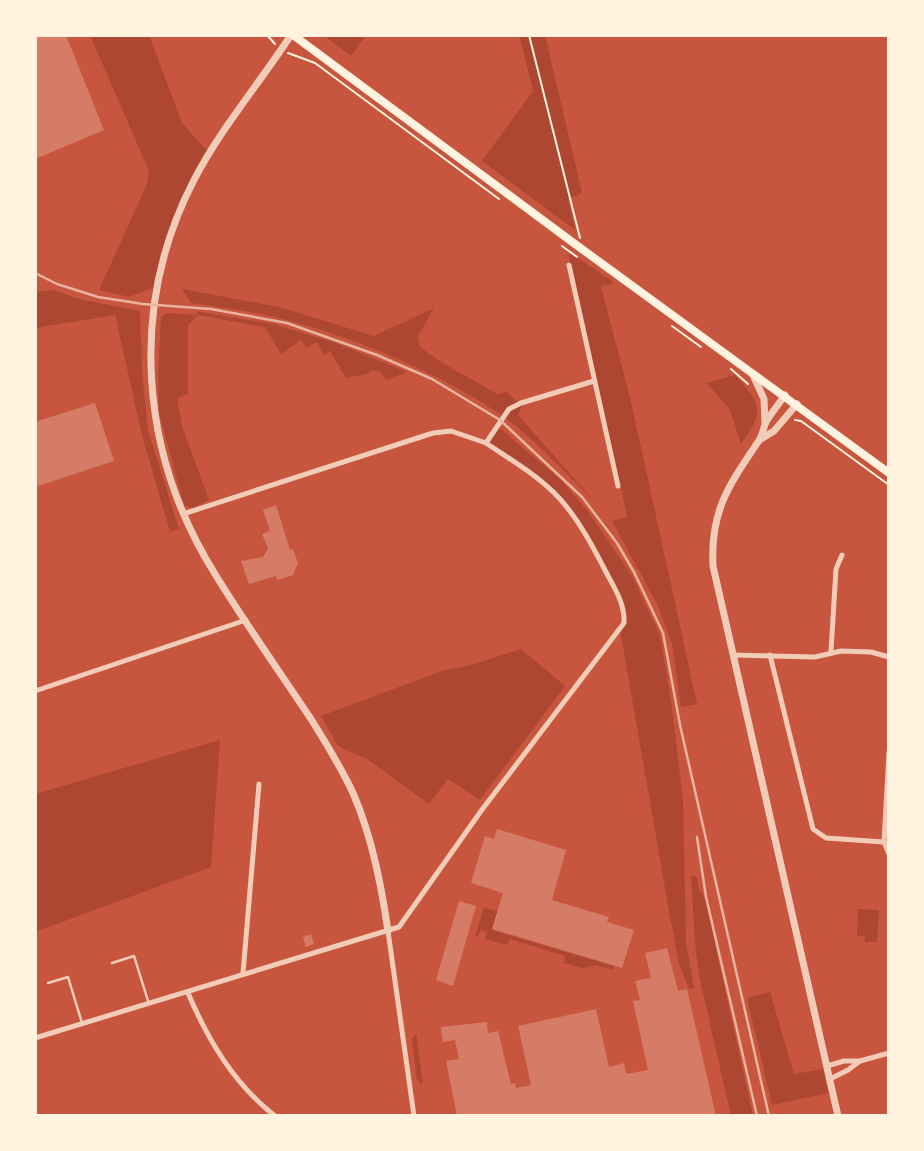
<svg xmlns="http://www.w3.org/2000/svg" width="924" height="1151" viewBox="0 0 924 1151" font-family="'Space Grotesk',sans-serif">
  <style>
    .green { fill: #ae4732 }
    .building { fill: #d67c66 }
    .lines { fill: none; stroke-linecap: round; stroke-linejoin: round }
    .path { stroke: #fff3e0; stroke-width: 2 }
    .service { stroke: #f1ccb7; stroke-width: 2.5 }
    .minor { stroke: #f1ccb7; stroke-width: 5 }
    .tertiary { stroke: #f1ccb7; stroke-width: 7 }
    .secondary { stroke: #fff3e0; stroke-width: 8 }
    .rail { stroke: #e9b49f; stroke-width: 2.5 }
  </style>
  <rect width="100%" height="100%" fill="#c8553d"/>
  <!-- green -->
  <g class="green">
    <path d="M90,35H149L182,123L209,153L185,200L158,286L129,297L99,290L147,184L149,171Z"/>
    <path d="M323,35H366L351,56Z"/>
    <path d="M519,35H545L582,193L568,199L575,230L482,161L533,91Z"/>
    <path d="M569,252L612,281L613,284L601,286L632,406L697,704L681,707L672,644L657,604L612,521L627,517L621,487L618,486L569,265Z"/>
    <path d="M182,289L279,307L374,336L434,308L418,336L420,347C444,366 471,378 497,394L507,392L522,406L518,415L594,501C565,473 537,441 504,417C444,374 347,334 275,317C248,311 219,307 191,303Z"/>
    <path d="M53,290L79,299L140,311L142,373L148,430L179,529L170,532L142,435L115,315L35,328V292Z"/>
    <path d="M196,311L273,324L336,343L407,372L386,380L381,372L373,370L367,374L346,378L330,351L324,355L317,342L306,348L301,340L281,354L265,327L198,315L188,325V394L177,398L182,426L209,500L193,508L184,505L159,413L158,377L161,317L167,313L197,315Z"/>
    <path d="M735,375C762,405 765,411 741,444L730,410L707,383Z"/>
    <path d="M496,425L560,479L587,510L632,576L660,635L671,700L683,800L686,942L694,988L689,989L679,964L670,917L621,635L620,628L625,610C605,572 588,530 559,498C538,476 511,460 486,443Z"/>
    <path d="M521,649L565,686L480,800L448,779L429,804L367,759L338,746L321,716L442,671L471,665Z"/>
    <path d="M220,740L211,867L35,932V794Z"/>
    <path d="M691,875L697,877L699,889L705,899L753,1116H731L700,980L695,943Z"/>
    <path d="M484,908L498,911L492,930L614,966L613,970L596,965L582,968L564,963L565,956L510,939L507,945L485,939L487,932L481,930L478,936H475Z"/>
    <path d="M858,909L879,910L877,942H865V936H857Z"/>
    <path d="M770,992L794,1074L823,1069L828,1093L772,1105L747,998Z"/>
    <path d="M416,1033L423,1084H421L417,1080L412,1040Z"/>
  </g>
  <!-- building -->
  <g class="building">
    <path d="M35,35H66L104,130L35,159Z"/>
    <path d="M95,403L114,461L35,487V422Z"/>
    <path d="M276,505L290,550L293,549L298,563L293,575L277,580L276,576L249,584L241,561L263,557L268,548L262,534L270,531L263,510Z"/>
    <path d="M497,829L566,850L552,900L609,917L607,922L634,930L622,968L492,929L503,893L471,883L485,836L494,839Z"/>
    <path d="M459,901L476,906L453,986L436,980Z"/>
    <path d="M311,934L314,944L306,947L303,937Z"/>
    <path d="M667,948L678,991L687,989L716,1116H457L446,1061L459,1059L455,1040L443,1042L441,1027L487,1022L488,1033L498,1031L511,1084L515,1083L516,1088L531,1085L518,1026L596,1009L609,1067L624,1063L626,1074L648,1070L633,1001L640,1000L635,981L651,978L645,953Z"/>
  </g>
  <g class="lines">
    <!-- path -->
    <g class="path">
      <path d="M267,35L275,44"/>
      <path d="M529,35L580,238"/>
      <path d="M288,53L315,63L499,199"/>
      <path d="M562,246L577,257"/>
      <path d="M672,326L701,347"/>
      <path d="M731,369L748,384"/>
      <path d="M795,420L801,421L889,485"/>
    </g>
    <!-- service -->
    <g class="service">
      <path d="M112,963L134,956L149,1004"/>
      <path d="M48,983L68,977L82,1023"/>
    </g>
    <!-- minor -->
    <g class="minor">
      <path d="M569,265L618,486"/>
      <path d="M183,514L433,433L451,431L486,443"/>
      <path d="M831,651L836,569L842,555"/>
      <path d="M733,655L815,657L841,651L871,652L889,657"/>
      <path d="M770,655L813,829L826,838L884,842"/>
      <path d="M35,691L246,620"/>
      <path d="M889,752L884,842L889,854"/>
      <path d="M388,931L414,1116"/>
      <path d="M243,973L259,784"/>
      <path d="M188,993C208,1040 234,1084 275,1116"/>
      <path d="M35,1038L399,927L481,811L624,623C625,604 615,589 606,572C593,547 579,520 560,499C539,476 511,460 486,443L509,409L521,403L594,381"/>
      <path d="M827,1066L844,1061H860L889,1053"/>
      <path d="M830,1079L848,1070L860,1061"/>
    </g>
    <!-- tertiary -->
    <g class="tertiary">
      <path d="M291,35C259,84 221,128 194,180C128,307 140,454 215,574C245,623 279,671 311,719C326,743 341,767 353,793C372,837 381,884 388,931"/>
      <path d="M753,375L764,399L765,423"/>
      <path d="M785,395C779,404 771,413 766,422C763,428 763,436 758,442C729,485 710,511 713,566L838,1116"/>
      <path d="M761,439L774,431L797,404"/>
    </g>
    <!-- secondary -->
    <path class="secondary" d="M293,35L575,244L889,473"/>
    <!-- rail -->
    <g class="rail">
      <path d="M35,273L57,284L98,297L143,304L211,309L287,323L377,355L432,379L500,420L582,497L617,543L634,572L663,633L680,725L769,1116"/>
      <path d="M697,837L706,897L757,1116"/>
    </g>
  </g>
  <!-- border -->
  <rect width="924" height="1151" fill="none" stroke="#fff3e0" stroke-width="74"/>
</svg>
